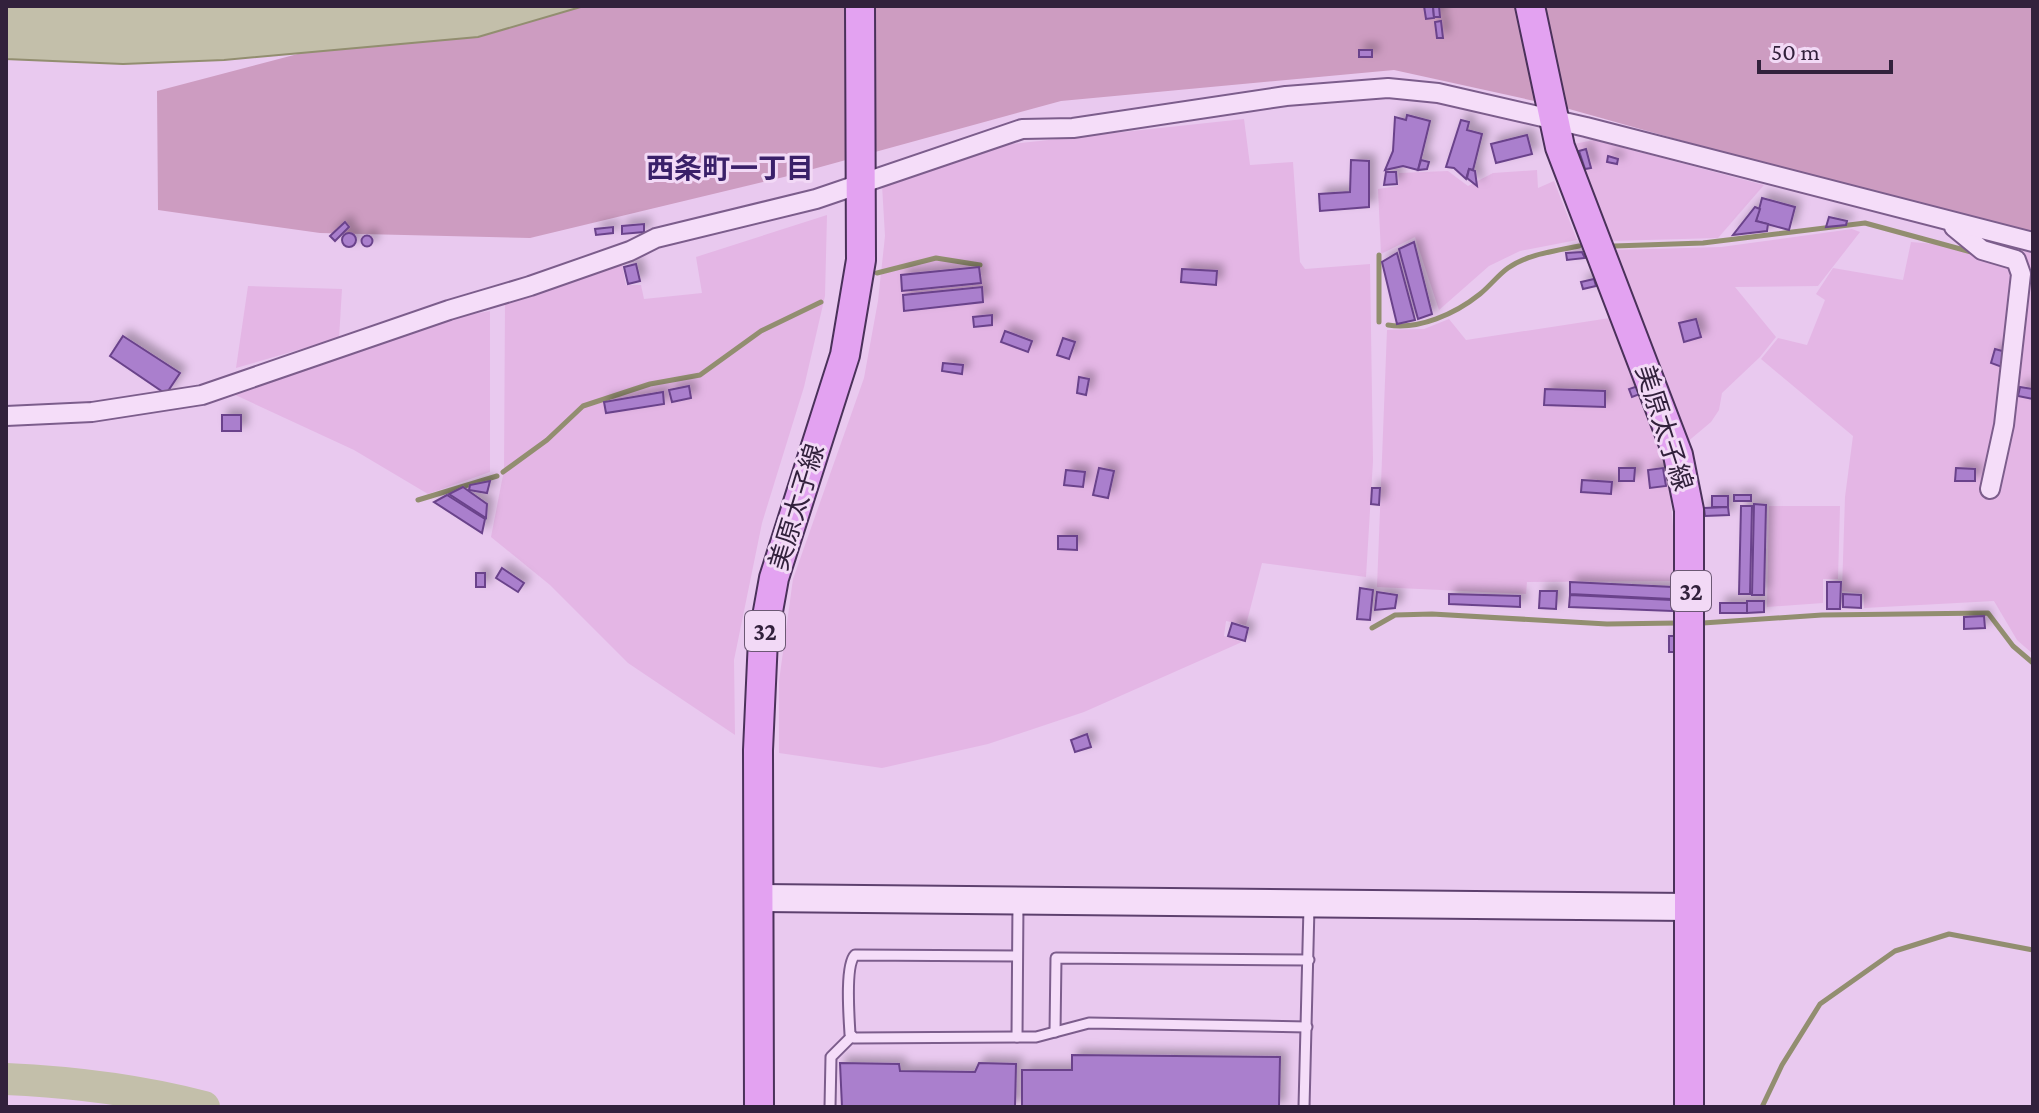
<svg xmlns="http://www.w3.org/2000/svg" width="2039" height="1113" viewBox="0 0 2039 1113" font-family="'Crimson Pro','Noto Sans JP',serif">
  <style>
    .farmland { fill: #e4b6e5 }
    .green { fill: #cd9cc1 }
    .water { fill: #c3bfaa; stroke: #928e70; stroke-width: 2 }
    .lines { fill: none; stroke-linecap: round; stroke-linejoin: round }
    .stream { stroke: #928e70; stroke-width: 5 }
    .river { stroke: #c3bfaa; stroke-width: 32 }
    .building { fill: #aa7fcd; stroke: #6a438b; stroke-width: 2; filter: url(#shadow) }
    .lane-casing { stroke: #7c5d8c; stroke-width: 13 }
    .street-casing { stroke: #7c5d8c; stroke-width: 22 }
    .secondary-casing { stroke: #5d406e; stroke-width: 30 }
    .primary-casing { stroke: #4a315a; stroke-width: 32 }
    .lane { stroke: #f5ddf9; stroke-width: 9 }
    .street { stroke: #f5ddf9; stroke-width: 18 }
    .secondary { stroke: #f5ddf9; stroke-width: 26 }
    .primary { stroke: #e3a2f1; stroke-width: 28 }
    .labels { text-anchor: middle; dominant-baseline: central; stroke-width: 6; stroke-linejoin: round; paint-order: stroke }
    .shield { fill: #f2d9f6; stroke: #6c5874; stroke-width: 2 }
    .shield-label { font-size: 24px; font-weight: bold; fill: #32213c }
    .street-label { font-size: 26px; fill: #32213c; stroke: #f2d9f6 }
    .neighbourhood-label { font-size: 28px; font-weight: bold; fill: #3a2069; stroke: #f2d9f6 }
  </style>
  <defs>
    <filter id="shadow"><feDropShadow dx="6" dy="-6" stdDeviation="4" flood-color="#0004"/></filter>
  </defs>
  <rect width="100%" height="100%" fill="#e9c9ef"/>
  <!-- farmland -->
  <g class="farmland">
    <path d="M1244,119L1250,165L1293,162L1300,262L1305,269L1370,264L1373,461L1366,577L1262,563L1246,625L1226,621L1224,636L1242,642L1084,712L988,744L882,768L779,753V681L793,579L864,378L878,301L885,236L882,185L984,147Z"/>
    <path d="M1594,140L1764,185L1718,238L1610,241L1574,144Z"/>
    <path d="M1537,170L1538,188L1554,181L1577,240L1520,251L1489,266L1439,310L1415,237L1381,254L1378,189L1398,186L1399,173L1448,171L1468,186L1493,173Z"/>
    <path d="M827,215L825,296L804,387L762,523L734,660L735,735L628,663L550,585L491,537L504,470L505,303L622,264L626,285H641L644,299L702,293L696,257Z"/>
    <path d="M1852,229L1860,232L1818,286L1735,287L1776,337L1760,357L1722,393L1719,410L1711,422L1686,443L1614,250L1721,247Z"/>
    <path d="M1911,242L2033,252V654L2017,640L1994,601L1864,608V594L1842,591L1845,497L1853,436L1761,359L1778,338L1807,345L1825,300L1816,294L1833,268L1903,280Z"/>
    <path d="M248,286L342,289L339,338L236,368Z"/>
    <path d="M490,311V472L428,494L354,450L231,393L343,351L462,316Z"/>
    <path d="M1610,318L1668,472L1678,581L1527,582L1526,594L1377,587L1387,330L1424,329L1449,319L1466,340Z"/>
    <path d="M1769,506H1840L1838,579H1823V603L1767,607Z"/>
  </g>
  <!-- green -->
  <path class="green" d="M584,6H2033V235L1935,212L1562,107L1394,70L1061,101L784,177L530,238L320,233L158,210L157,91L313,50L478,37Z"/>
  <!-- water -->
  <path class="water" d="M6,6H584L478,37L224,60L123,64L6,59Z"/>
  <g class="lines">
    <!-- stream -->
    <g class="stream">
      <path d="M1614,246L1703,243L1865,223L1975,253"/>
      <path d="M1379,255V322"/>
      <path d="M877,273L936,258L980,265"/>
      <path d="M1388,325C1419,330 1455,314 1480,294C1490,286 1498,275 1508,268C1528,254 1555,251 1579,246"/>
      <path d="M503,472L547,440L583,406L650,384L700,375L761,331L821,302"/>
      <path d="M418,500L497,476"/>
      <path d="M1703,623L1822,615L1988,613L2013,646L2033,663"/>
      <path d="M1372,628L1395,615L1432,614L1607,624L1678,623"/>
      <path d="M1762,1107L1782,1065L1820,1004L1895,951L1949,934L2033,950"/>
    </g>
    <!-- river -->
    <path class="river" d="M6,1079C73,1082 139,1090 204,1107"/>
  </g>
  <!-- building -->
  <g class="building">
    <path d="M1424,6H1433L1434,18L1426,19Z"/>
    <path d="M1433,6H1439L1440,17H1434Z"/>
    <path d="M1441,21L1443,38H1437L1435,22Z"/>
    <rect x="1359" y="50" width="13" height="7"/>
    <path d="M1407,115L1430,121L1418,170L1403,166L1385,170L1393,151L1395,117L1406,120Z"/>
    <path d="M1461,120L1469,122L1467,130L1482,134L1473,170L1469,169L1466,179L1454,168L1446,167Z"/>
    <path d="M1527,135L1532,154L1496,163L1491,144Z"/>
    <path d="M1586,149L1591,168L1585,169L1579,151Z"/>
    <path d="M1608,156L1618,159L1617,164L1607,162Z"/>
    <path d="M1351,160L1369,161V207L1320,211L1319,194L1350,192Z"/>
    <path d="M1421,160L1429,162L1427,169L1418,170Z"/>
    <path d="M1469,169L1475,171L1477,186L1467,178Z"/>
    <path d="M1386,172H1396L1397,184L1384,185Z"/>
    <path d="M1762,198L1795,207L1789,230L1756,221Z"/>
    <path d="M1755,207L1760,209L1756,221L1768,224L1767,231L1733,235Z"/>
    <path d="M1829,217L1847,221L1846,225L1826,227Z"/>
    <path d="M345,222L349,227L335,241L330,236Z"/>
    <path d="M644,224V232L622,234V226Z"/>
    <path d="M613,227V233L596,235L595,229Z"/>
    <circle cx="349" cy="240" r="7"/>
    <circle cx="367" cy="241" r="5.5"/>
    <path d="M1414,242L1432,314L1418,319L1399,249Z"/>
    <path d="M1582,252L1585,258L1567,260L1566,253Z"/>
    <path d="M1397,253L1415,320L1397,324L1382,262Z"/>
    <path d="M636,264L640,281L628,284L624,267Z"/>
    <path d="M979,267L981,283L902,291L901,275Z"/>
    <path d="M1182,269L1217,271L1216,285L1181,282Z"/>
    <path d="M1594,279L1596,286L1583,289L1581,282Z"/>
    <path d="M982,287L983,302L904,311L903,295Z"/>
    <path d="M992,315V325L974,327L973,317Z"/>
    <path d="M1696,319L1701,337L1684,342L1679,323Z"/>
    <path d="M1005,331L1032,341L1028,352L1001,342Z"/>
    <path d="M123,336L180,373L166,394L110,356Z"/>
    <path d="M1063,338L1075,342L1069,359L1057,355Z"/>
    <path d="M1995,349L2006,352L2002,367L1991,363Z"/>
    <path d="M943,363L963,365L962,374L942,371Z"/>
    <path d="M1079,377L1089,379L1086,395L1077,393Z"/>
    <path d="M689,386L691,398L672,402L669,390Z"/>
    <path d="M1638,386L1640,394L1632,397L1629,389Z"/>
    <path d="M2020,387L2033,389V399L2018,396Z"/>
    <path d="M1545,389L1605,391V407L1544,405Z"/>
    <path d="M663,392L664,404L606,413L604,402Z"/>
    <rect x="222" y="415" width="19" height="16"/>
    <path d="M1099,468L1114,471L1108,498L1093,495Z"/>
    <path d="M1619,468H1635L1634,481H1619Z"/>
    <path d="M1663,468L1666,486L1650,488L1648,470Z"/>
    <path d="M1956,468L1975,469V481H1955Z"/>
    <path d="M1066,470L1085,472L1083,487L1064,485Z"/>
    <path d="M1582,480L1612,482L1611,494L1581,492Z"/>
    <path d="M490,481L487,493L469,490L470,485Z"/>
    <path d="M463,487L487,504L486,518L449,494Z"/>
    <path d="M1372,488H1380L1379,505L1371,504Z"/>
    <path d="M447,495L485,519L482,533L434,502Z"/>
    <rect x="1734" y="495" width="17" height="6"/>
    <rect x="1712" y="496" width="16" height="11"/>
    <path d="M1754,504L1766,505L1764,595H1752Z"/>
    <path d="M1741,506H1752L1750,594H1739Z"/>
    <path d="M1728,507L1729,515L1705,516L1704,508Z"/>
    <path d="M1058,536H1077V550L1058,549Z"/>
    <path d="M502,568L524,583L518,592L496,578Z"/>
    <rect x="476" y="573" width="9" height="14"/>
    <path d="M1570,582L1673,587L1672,599L1570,594Z"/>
    <path d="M1827,582H1841L1840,609H1827Z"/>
    <path d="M1360,588L1373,590L1370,620L1357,619Z"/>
    <path d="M1540,591H1557L1556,609L1539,608Z"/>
    <path d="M1377,592L1397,595L1395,608L1375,610Z"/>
    <path d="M1449,594L1520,596V607L1449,604Z"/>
    <path d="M1843,594L1861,595V608L1843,607Z"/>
    <path d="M1570,595L1672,600V611L1569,607Z"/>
    <path d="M1747,601H1764V612L1747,613Z"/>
    <rect x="1720" y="603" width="27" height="10"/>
    <path d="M1984,616L1985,628L1964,629V617Z"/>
    <path d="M1232,623L1248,628L1245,641L1228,636Z"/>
    <rect x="1669" y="636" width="8" height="16"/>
    <path d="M1087,734L1091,747L1075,752L1071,740Z"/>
    <path d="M1072,1055L1280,1057L1279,1107H1022V1070H1072Z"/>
    <path d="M840,1063L899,1064L900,1071L975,1072L979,1063L1016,1064L1015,1107H842Z"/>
  </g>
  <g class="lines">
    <!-- lane casing -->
    <g class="lane-casing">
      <g id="lane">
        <path d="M1018,901L1017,1037H1036L1089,1023L1307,1027"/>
        <path d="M1055,1032L1056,958L1309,960"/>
        <path d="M1017,1037L854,1038L850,1034C849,1017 845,965 855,955L1017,956"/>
        <path d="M830,1107L831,1057L852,1036"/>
        <path d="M1304,1107L1309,907"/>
      </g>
    </g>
    <!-- street casing -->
    <g class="street-casing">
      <g id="street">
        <path d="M1954,227L1982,250L2016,260L2021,274L2004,425L1990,489"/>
        <path d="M6,416L92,412L202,395L449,310L530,286L630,251L656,238L816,199L1022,129L1073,128L1286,96L1388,88L1438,93L1586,127L2033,242"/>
      </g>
    </g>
    <!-- secondary casing -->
    <g class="secondary-casing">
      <path id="secondary" d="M759,898L1689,907"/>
    </g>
    <!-- primary casing -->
    <g class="primary-casing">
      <g id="primary">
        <path d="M1530,6L1560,147L1678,455L1689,510V1107"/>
        <path d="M759,1107L758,750L763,639L774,578L845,355L861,260L860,6"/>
      </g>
    </g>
    <!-- lane -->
    <use href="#lane" class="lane"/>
    <!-- street -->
    <use href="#street" class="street"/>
    <!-- secondary -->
    <use href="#secondary" class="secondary"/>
    <!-- primary -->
    <use href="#primary" class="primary"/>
  </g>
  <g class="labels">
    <!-- shield labels -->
    <g class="shield">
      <rect x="1671" y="571" width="40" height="40" rx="6"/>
      <rect x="745" y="611" width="40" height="40" rx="6"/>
    </g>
    <g class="shield-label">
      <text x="1691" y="591">32</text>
      <text x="765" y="631">32</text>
    </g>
    <!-- street labels -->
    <g class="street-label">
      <text transform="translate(1664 428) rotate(72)">美原太子線</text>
      <text transform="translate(797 507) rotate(-73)">美原太子線</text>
    </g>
    <!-- neighbourhood labels -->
    <g class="neighbourhood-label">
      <text x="730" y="168">西条町一丁目</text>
    </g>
  </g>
  <!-- border -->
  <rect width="2039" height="1113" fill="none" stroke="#32213c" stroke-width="16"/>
  <!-- scale -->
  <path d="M1759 60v12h132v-12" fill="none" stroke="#32213c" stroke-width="4"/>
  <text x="1771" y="60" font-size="24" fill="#32213c" stroke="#f2d9f6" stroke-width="6" paint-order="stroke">50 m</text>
</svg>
